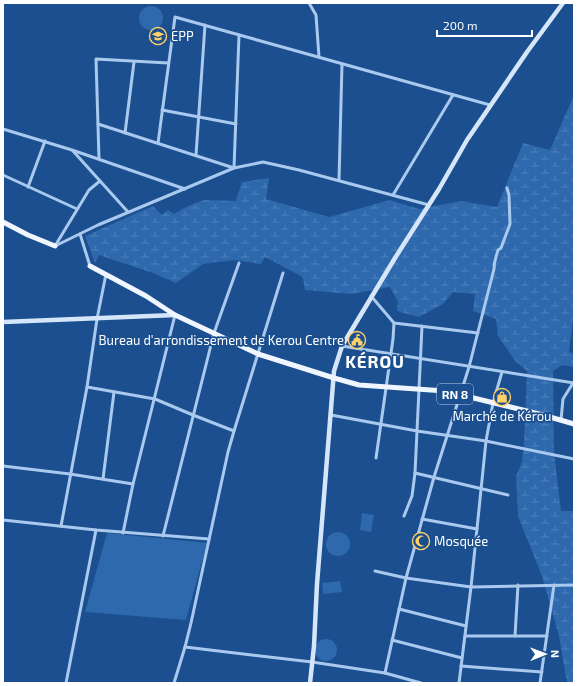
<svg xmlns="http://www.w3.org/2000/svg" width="577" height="686" viewBox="0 0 577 686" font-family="'Exo 2',sans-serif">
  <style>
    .grass { fill: #2e69ad }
    .wetland { fill: url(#wetland-marsh) }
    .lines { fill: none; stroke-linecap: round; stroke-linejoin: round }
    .street { stroke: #a9c9ee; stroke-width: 3 }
    .secondary { stroke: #d6e6fa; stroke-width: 4.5 }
    .primary { stroke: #f0f6ff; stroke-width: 5 }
    .labels { text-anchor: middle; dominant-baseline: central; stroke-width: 3.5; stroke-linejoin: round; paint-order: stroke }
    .shield { fill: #1b4f8f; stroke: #bbcadd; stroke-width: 1 }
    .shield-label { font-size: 12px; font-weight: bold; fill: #fff }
    .poi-label { font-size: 13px; fill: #fff; stroke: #1b4f8f; text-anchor: start }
    .district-label { font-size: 17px; font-weight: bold; letter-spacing: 1px; fill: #fff; stroke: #1b4f8f }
  </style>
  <defs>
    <pattern id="wetland-marsh" width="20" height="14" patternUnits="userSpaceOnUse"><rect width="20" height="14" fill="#2e69ad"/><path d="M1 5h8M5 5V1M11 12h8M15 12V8" fill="none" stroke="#4d80b9"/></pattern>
  </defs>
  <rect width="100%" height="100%" fill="#1b4f8f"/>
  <!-- grass -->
  <g class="grass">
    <circle cx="151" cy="18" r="12"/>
    <path d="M362,513L374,515L371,532L360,530Z"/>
    <circle cx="338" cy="544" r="12"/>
    <path d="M107,533L207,543L186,620L85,612Z"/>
    <path d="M340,581L342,592L323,594L322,583Z"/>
    <circle cx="326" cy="650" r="11"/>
  </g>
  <!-- wetland -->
  <path class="wetland" d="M574,95V266C571,272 574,279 574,285C575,308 572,329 569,352L574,354V367L562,365L553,371L554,452L561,511H573L574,538V683H567L559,636L542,576L518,516L516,476L522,462L524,444L527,371L516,362L498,336L496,319L473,311L475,294L453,292L443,304L419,317L397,311L398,302L390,287L351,294L305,290L303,279L301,276L265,257L261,264L235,260L203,264L176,283L153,273L99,255L95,263L85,236L153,206L162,215L168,210L174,214L186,207L204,200L236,201L242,182L269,178L266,199L329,217L390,200L419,209L461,201L497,207L523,143L550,150Z"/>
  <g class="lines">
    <!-- street -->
    <g class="street">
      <path d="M309,3L316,15L319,57"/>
      <path d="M162,110L236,124"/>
      <path d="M98,124L234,168L239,35"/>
      <path d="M3,129L72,150L185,189"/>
      <path d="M125,133L134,62"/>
      <path d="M158,143L175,17L490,105"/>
      <path d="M73,151L128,212"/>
      <path d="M196,155L205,25"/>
      <path d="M99,159L96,59L168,63"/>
      <path d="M3,175L77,209"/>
      <path d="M339,180L342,64"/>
      <path d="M28,187L45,141"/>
      <path d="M393,195L453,95"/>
      <path d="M80,234L90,266"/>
      <path d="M55,246L98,225L234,168L263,162L299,170L429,205"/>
      <path d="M55,246L89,190L100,181"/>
      <path d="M371,296L394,323L478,333"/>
      <path d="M342,346L574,383"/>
      <path d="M87,387L155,399L193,415L234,431"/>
      <path d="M331,415L417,431L486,441L574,459"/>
      <path d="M561,420L563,399L573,383"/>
      <path d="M376,458L393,339L394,323"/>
      <path d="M3,466L70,474L133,484"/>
      <path d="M415,473L508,495"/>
      <path d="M103,479L114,392"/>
      <path d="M404,516L412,496L415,473L422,326"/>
      <path d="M422,519L477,529"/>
      <path d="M3,520L96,530L209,539"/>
      <path d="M61,526L87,387L97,319L106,274"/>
      <path d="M123,533L133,484L175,315"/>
      <path d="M163,536L214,333L239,263"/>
      <path d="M375,571L406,578L471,587L574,585"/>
      <path d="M399,609L466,626"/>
      <path d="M465,636H547"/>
      <path d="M515,636L518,585"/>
      <path d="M392,640L462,658"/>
      <path d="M185,647L312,662L385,673L421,683"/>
      <path d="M461,666L542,672"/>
      <path d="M385,673L406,578L434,477L469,367L494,269C494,260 496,258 498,250L501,248L510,224L509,195L507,188"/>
      <path d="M66,683L96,530"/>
      <path d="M174,683L185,647L191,623L228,452L234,431L283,273"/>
      <path d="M459,683L471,587L486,441L493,403L502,372"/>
      <path d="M540,683L554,585"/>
    </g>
    <!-- secondary -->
    <g class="secondary">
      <path d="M3,322L175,315"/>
      <path d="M310,683L314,646L317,584L334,371L342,346L395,258L439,189L467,140L527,52L563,3"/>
    </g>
    <!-- primary -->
    <g class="primary">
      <path d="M3,222L28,235L55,246"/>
      <path d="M90,266L146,296L175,315L258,354L334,378L359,385L445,391L543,415L574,424"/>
    </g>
  </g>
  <!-- icons -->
  <defs>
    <g id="school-ring" transform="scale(0.9)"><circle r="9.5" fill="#1b4f8f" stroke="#ffd166" stroke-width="1.5"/><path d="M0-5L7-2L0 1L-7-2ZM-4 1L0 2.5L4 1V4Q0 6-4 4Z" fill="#ffd166"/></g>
    <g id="civic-ring" transform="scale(0.9)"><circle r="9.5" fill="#1b4f8f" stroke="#ffd166" stroke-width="1.5"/><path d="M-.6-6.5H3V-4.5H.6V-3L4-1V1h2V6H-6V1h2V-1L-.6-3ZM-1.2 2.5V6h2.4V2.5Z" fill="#ffd166"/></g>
    <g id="shop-ring" transform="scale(0.9)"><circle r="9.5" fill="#1b4f8f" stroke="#ffd166" stroke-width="1.5"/><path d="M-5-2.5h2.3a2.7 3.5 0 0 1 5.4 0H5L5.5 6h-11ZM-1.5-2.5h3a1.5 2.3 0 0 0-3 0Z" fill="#ffd166"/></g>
    <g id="mosque-ring" transform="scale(0.9)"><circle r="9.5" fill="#1b4f8f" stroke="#ffd166" stroke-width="1.5"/><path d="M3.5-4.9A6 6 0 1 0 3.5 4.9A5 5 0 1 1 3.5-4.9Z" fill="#ffd166"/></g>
  </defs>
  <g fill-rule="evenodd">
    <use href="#school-ring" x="158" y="36"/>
    <use href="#civic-ring" x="357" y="340"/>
    <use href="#shop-ring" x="502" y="397"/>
    <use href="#mosque-ring" x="421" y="541"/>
  </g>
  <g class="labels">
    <!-- shield labels -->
    <rect class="shield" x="437" y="384" width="36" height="20" rx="3"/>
    <g class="shield-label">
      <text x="455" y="394">RN 8</text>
    </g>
    <!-- poi labels -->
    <g class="poi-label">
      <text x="171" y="36">EPP</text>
      <text x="344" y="340" text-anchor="end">Bureau d'arrondissement de Kerou Centre</text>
      <text x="502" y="416" text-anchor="middle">Marché de Kérou</text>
      <text x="434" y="541">Mosquée</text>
    </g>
    <!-- district labels -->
    <g class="district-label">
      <text x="375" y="361">KÉROU</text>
    </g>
  </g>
  <!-- border -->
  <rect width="577" height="686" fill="none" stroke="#ffffff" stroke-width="8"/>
  <!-- north arrow -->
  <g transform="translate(545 654) rotate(89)" stroke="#1b4f8f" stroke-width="3" paint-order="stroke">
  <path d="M0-3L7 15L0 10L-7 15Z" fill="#ffffff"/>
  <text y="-6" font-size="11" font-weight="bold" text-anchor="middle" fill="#ffffff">N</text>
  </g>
  <!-- scale -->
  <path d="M437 30v6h95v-6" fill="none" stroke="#ffffff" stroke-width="2"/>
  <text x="443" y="30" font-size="12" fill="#ffffff" stroke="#1b4f8f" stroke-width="3" paint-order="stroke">200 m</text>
</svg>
